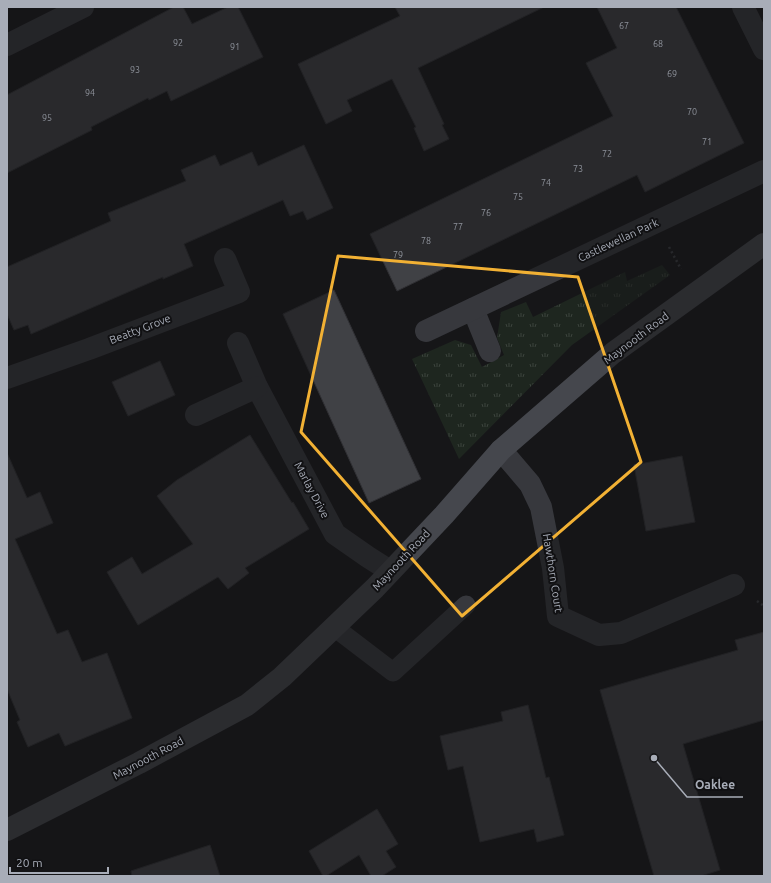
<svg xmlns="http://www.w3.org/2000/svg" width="771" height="883" viewBox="0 0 771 883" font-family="Ubuntu,sans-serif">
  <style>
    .grass { fill: url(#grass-tufts) }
    .building { fill: #404145; stroke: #303034 }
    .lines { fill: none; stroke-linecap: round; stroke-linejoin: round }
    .path { stroke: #3d3f44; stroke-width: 2.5; stroke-dasharray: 2 3; stroke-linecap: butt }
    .service { stroke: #37383d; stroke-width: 19 }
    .minor { stroke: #37383d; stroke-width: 22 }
    .secondary { stroke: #45474d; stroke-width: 22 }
    .marked { fill: none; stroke: #f2b134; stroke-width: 3; stroke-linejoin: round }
    .labels { text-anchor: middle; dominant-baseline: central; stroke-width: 4; stroke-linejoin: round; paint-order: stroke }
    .number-label { font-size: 9px; fill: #8e929b }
    .street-label { font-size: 11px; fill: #a8adb8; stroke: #111113 }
    .leader { fill: none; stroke: #a8adb8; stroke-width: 1.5 }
    .callout-dot { fill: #a8adb8; stroke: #111113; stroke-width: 1.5 }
    .callout-label { font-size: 12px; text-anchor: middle; font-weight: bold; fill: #a8adb8; stroke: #111113; stroke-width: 4; stroke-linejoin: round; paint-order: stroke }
  </style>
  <defs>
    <pattern id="grass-tufts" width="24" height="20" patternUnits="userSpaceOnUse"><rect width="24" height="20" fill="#1e261f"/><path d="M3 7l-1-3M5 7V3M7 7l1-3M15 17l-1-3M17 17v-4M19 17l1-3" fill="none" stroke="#3c433d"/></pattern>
  </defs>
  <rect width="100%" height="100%" fill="#161618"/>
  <!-- grass -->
  <path class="grass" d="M662,265L670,275L572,345L459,459L412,359L455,340L471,345L482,367L504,355L497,338L501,312L526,302L533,317L625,272L627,281Z"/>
  <!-- building -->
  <g class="building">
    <path d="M174,7H183L192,24L228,7H238L263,57L171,101L167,91L149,100L148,98L91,127L92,130L7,173V95Z"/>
    <path d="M395,7H544L418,68L444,124L442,125L449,139L424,151L414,128L416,127L392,79L347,100L352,111L326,124L298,64L400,16Z"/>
    <path d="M597,7H676L744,143L645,192L637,175L397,291L370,234L613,116L586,63L617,48Z"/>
    <path d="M304,145L333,208L307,220L303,211L290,216L283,200L184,244L193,266L163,279V277L31,334L28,325L14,330L7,314V267L111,221L108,213L186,181L181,170L215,155L220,166L252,152L258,166Z"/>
    <path d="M334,290L421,479L369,503L283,314Z"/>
    <path d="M160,361L175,395L128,416L112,382Z"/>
    <path d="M250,435L292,503L293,502L309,529L245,568L249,573L228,589L218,577L138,625L107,572L132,557L142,574L193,544L157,496L177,480Z"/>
    <path d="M7,453L27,498L40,492L53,523L15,539L57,634L68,630L82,662L107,653L132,718L65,746L59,733L28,747L17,722L20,720L7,689Z"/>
    <path d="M682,456L695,522L646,531L634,465Z"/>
    <path d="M764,632V720L683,744L720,870L701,876H654L600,690L738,650L735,640Z"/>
    <path d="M528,705L546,778L549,777L564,835L537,842L534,829L480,842L463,766L448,770L440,736L503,721L501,712Z"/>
    <path d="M377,809L398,844L386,851L396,867L382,876H371L359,855L326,876H323L309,851Z"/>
    <path d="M210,845L220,876H132L131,871Z"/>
  </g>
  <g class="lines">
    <!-- path -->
    <g class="path">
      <path d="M669,247L681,269"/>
      <path d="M757,601L764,606"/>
    </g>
    <!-- service -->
    <path class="service" d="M334,627L393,672L466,605"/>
    <!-- minor -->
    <g class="minor">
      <path d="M743,7L764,49"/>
      <path d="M7,45L83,7"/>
      <path d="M473,309L490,351"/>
      <path d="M426,331L764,171"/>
      <path d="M238,343L257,387L335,534L368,557L390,571"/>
      <path d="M7,378L89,349L239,292L225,259"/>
      <path d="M196,415L257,387"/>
      <path d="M501,450L530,484L541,507L553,568L558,616L599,635L621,633L734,585"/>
    </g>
    <!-- secondary -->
    <path class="secondary" d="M7,830L139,763L247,705L282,677L375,588L444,515L501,450L613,353L764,244"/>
  </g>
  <!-- marked area -->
  <path d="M0 0H771V883H0ZM338,256L578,277L641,462L462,616L301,432Z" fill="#161618" fill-opacity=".55" fill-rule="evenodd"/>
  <path class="marked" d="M338,256L578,277L641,462L462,616L301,432Z"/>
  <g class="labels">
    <!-- number labels -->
    <g class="number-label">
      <text x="624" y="26">67</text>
      <text x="178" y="43">92</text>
      <text x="658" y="44">68</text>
      <text x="235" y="47">91</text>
      <text x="135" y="70">93</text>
      <text x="672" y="74">69</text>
      <text x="90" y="93">94</text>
      <text x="692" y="112">70</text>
      <text x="47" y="118">95</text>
      <text x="707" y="142">71</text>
      <text x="607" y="154">72</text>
      <text x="578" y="169">73</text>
      <text x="546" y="183">74</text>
      <text x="518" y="197">75</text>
      <text x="486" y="213">76</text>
      <text x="458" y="227">77</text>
      <text x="426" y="241">78</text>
      <text x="398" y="255">79</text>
    </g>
    <!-- street labels -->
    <g class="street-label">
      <text transform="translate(618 240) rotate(-25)">Castlewellan Park</text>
      <text transform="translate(140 329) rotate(-21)">Beatty Grove</text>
      <text transform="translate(636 338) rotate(-37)">Maynooth Road</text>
      <text transform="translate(312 490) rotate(62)">Marlay Drive</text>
      <text transform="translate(401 560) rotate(-47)">Maynooth Road</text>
      <text transform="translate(553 573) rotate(81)">Hawthorn Court</text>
      <text transform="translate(148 758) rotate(-28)">Maynooth Road</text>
    </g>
  </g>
  <!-- callouts -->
  <path class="leader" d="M654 758L687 797H743"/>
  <circle class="callout-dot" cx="654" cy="758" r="4"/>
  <g class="callout-label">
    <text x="715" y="789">Oaklee</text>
  </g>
  <!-- border -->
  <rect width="771" height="883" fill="none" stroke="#a8adb8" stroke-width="16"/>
  <!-- scale -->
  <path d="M10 867v6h98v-6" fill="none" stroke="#a8adb8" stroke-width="2"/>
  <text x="16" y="867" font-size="12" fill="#a8adb8" stroke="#111113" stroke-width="3" paint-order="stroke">20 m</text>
</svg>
